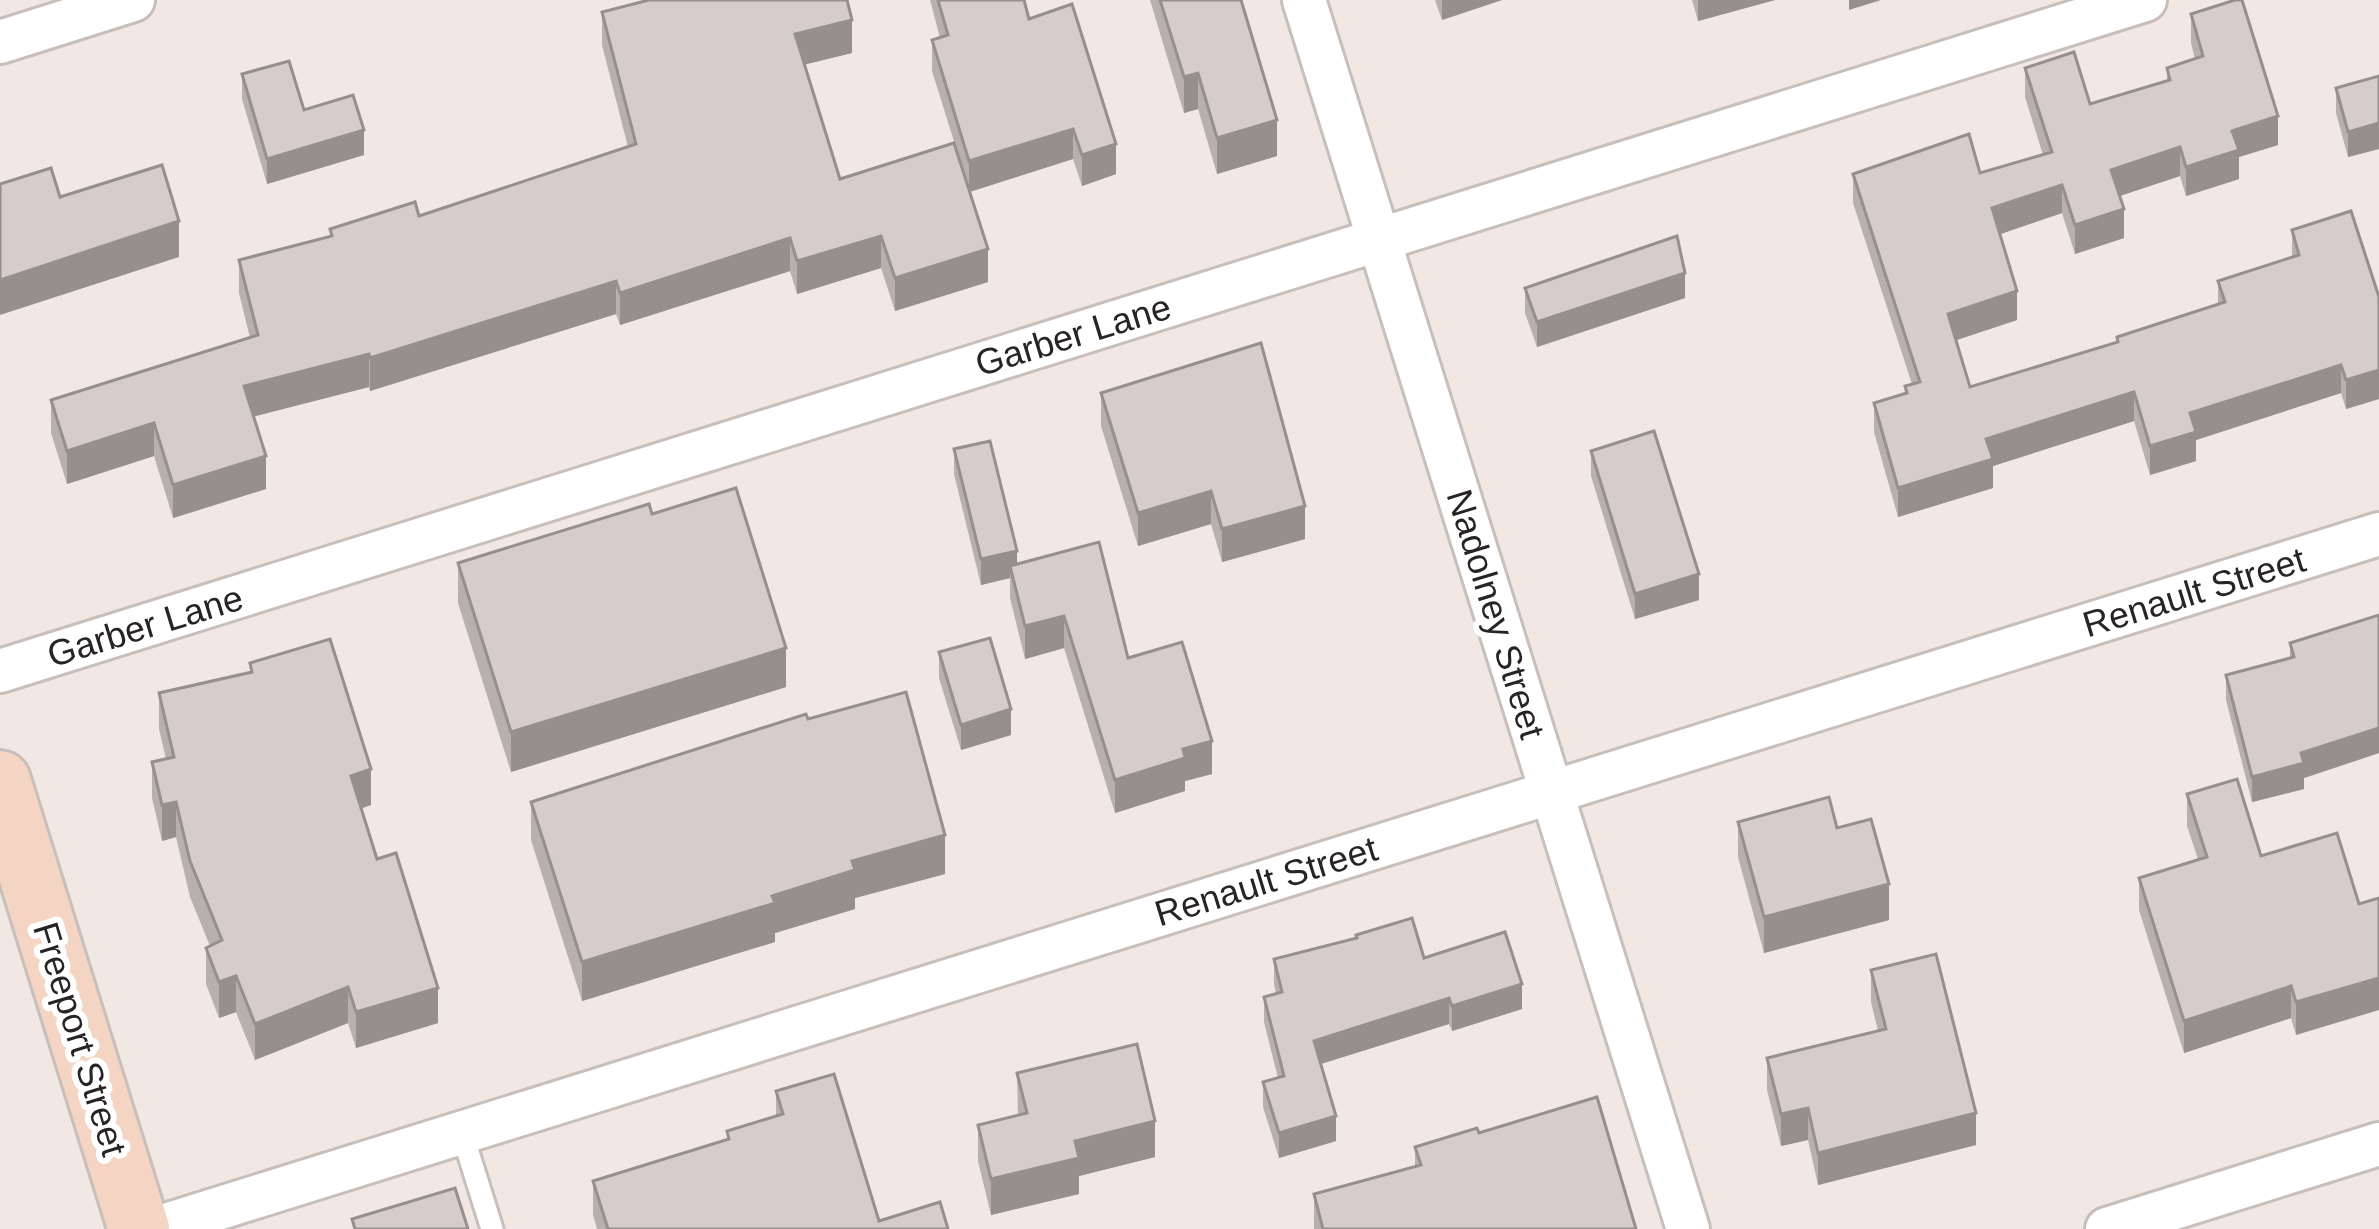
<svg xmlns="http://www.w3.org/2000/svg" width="2379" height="1229" viewBox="0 0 2379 1229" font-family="Helvetica,sans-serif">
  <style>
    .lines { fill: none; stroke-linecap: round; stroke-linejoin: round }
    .lane-casing { stroke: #c8bfbb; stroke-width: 27 }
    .street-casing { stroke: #c8bfbb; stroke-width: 48 }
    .secondary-casing { stroke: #c8bfbb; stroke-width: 66 }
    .lane { stroke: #fff; stroke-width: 21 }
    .street { stroke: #fff; stroke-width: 42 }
    .secondary { stroke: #f4d4c2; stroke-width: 60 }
    .wall { fill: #b8b0ac }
    .shaded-wall { fill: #96908c }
    .building { fill: #d6cdc8; stroke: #96908c; stroke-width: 3 }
    .labels { text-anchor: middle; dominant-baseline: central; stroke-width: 12; stroke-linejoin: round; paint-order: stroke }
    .street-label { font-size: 36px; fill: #282423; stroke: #fff }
  </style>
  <rect width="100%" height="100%" fill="#f1e7e3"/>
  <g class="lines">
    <!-- lane casing -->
    <g class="lane-casing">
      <path id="lane" d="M462,1133L492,1229"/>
    </g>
    <!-- street casing -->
    <g class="street-casing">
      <g id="street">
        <path d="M1304,0L1688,1229"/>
        <path d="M0,42L133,0"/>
        <path d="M0,671L2145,0"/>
        <path d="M153,1229L2379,534"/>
        <path d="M2107,1229L2379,1144"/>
      </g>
    </g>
    <!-- secondary casing -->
    <g class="secondary-casing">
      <path id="secondary" d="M0,781L139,1229"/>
    </g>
    <!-- lane -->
    <use href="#lane" class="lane"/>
    <!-- street -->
    <use href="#street" class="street"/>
    <!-- secondary -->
    <use href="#secondary" class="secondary"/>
  </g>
  <!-- wall -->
  <g class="wall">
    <path d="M930,0H1024L1029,19L1116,174L1082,186L1073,159L970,192L988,282L895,311L881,268L797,294L790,271L620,325L616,314L370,391L369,387L254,416L266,489L173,518L154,456L67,484L51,433V400L250,338L239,293V260L330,236V229L419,216L628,147L602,45V12L852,53L805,64L840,179L957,151L932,71V40L940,38Z"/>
    <path d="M1150,0H1241L1277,156L1217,174L1198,109L1184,113Z"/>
    <path d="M1435,0H1502L1442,20Z"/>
    <path d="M1692,0H1775L1698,21Z"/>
    <path d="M2191,14L2278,145L2239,157V179L2186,196L2180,176L2119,196L2124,238L2075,254L2062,213L2000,234L2017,320L1956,340L1970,387L2117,342V337L2218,304V281L2292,257V230L2379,297V399L2346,409L2341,393L2196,440V461L2150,475L2134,421L1993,466V488L1898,517L1874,432V403L1905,394V386L1912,384L1853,203V174L1980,173L2043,155L2025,97V68L2090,104L2167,81V68L2195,59L2191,43Z"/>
    <path d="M242,74L304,110L364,155L267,184L242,99Z"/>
    <path d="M2379,76V150V149L2348,157L2336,113V88Z"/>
    <path d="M1525,288L1685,298L1537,347L1525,313Z"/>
    <path d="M1101,393L1305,539L1222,562L1211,524L1138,546L1101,426Z"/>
    <path d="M954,449L1017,564L1128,658L1212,774L1185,781V791L1115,813L1064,648L1025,659L1010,598V578L981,585L954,474Z"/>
    <path d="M1591,451L1699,600L1635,619L1591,476Z"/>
    <path d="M652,514L786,687L511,772L458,603V563Z"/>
    <path d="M2379,615V753L2304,778V789L2252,802L2226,700V675L2290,658V643Z"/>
    <path d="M939,652L1011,735L961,750L939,678Z"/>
    <path d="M250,663L371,805L361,808L377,859L438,1023L356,1048L348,1023L255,1060L236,1012L219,1018L206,984V948L210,946L190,897L176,837L162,841L152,798V762L166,759L159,729V693L250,673Z"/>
    <path d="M808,719L945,874L855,898V909L775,933V942L582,1001L531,840V802Z"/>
    <path d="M2187,794L2261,856L2337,833L2296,1035L2291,1018L2184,1053L2139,910V878L2198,859L2187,826Z"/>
    <path d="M1738,822L1837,828L1889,920L1764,953L1738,857Z"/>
    <path d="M1424,958L1522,1009L1452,1031L1449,1024L1321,1064L1336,1141L1279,1158L1263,1107V1082L1278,1078L1264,1022V997L1276,994L1274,984V959Z"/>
    <path d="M1871,970L1976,1145L1818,1185L1808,1140L1781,1146L1767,1090V1058L1878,1031L1871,1002Z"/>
    <path d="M1017,1073L1155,1157L1079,1176V1194L991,1215L978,1161V1125L1018,1115Z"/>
    <path d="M776,1091L879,1221L948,1229H597L593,1215V1181L727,1139V1131L776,1117Z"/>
    <path d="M1479,1133L1636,1229H1314V1194L1415,1167V1147Z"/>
  </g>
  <!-- shaded-wall -->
  <g class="shaded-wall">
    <path d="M1442,0H1502L1442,20Z"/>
    <path d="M1698,0H1775L1698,21Z"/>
    <path d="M1849,0H1881L1849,10Z"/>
    <path d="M852,20V53L795,67V34Z"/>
    <path d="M1198,73V109L1184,113V77Z"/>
    <path d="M2278,116V145L2239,157V179L2186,196V167L2232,131Z"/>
    <path d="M1277,120V156L1217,174V138Z"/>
    <path d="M2379,123V149L2348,157V132Z"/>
    <path d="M1073,129V159L969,192V161Z"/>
    <path d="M364,130V155L267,184V159Z"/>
    <path d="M1116,144V174L1082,186V155Z"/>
    <path d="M2180,147V176L2111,199V170Z"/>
    <path d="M2062,185V213L1992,237V208Z"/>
    <path d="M2124,209V238L2075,254V225Z"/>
    <path d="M179,221V257L0,315V280Z"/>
    <path d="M881,236V268L797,294V261Z"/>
    <path d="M790,238V271L620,325V293Z"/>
    <path d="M988,249V282L895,311V278Z"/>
    <path d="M1685,273V298L1537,347V322Z"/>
    <path d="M616,281V314L370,391V358Z"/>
    <path d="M2017,291V320L1948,343V314Z"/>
    <path d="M369,354V387L244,419V386Z"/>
    <path d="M2341,365V393L2196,440V461L2150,475V446L2190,413Z"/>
    <path d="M2379,370V399L2346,409V380Z"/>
    <path d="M2134,392V421L1993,466V488L1898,517V488L1986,439Z"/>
    <path d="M154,423V456L67,484V451Z"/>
    <path d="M266,456V489L173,518V485Z"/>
    <path d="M1211,491V524L1138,546V513Z"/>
    <path d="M1305,506V539L1222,562V529Z"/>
    <path d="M1017,551V576L1010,566V578L981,585V559Z"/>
    <path d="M1699,574V600L1635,619V594Z"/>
    <path d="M1064,616V648L1025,659V626Z"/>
    <path d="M786,648V687L511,772V732Z"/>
    <path d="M1011,709V735L961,750V725Z"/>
    <path d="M2379,728V753L2304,778V789L2252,802V777L2301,753Z"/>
    <path d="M1212,741V774L1185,781V791L1115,813V780L1183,749Z"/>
    <path d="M371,769V805L351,812V776Z"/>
    <path d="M176,802V837L162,841V805Z"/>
    <path d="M945,835V874L855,898V909L775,933V942L582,1001V962L772,896L852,861Z"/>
    <path d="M1889,884V920L1764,953V917Z"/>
    <path d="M236,976V1012L219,1018V982Z"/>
    <path d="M2379,978V1010L2296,1035V1002Z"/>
    <path d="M1522,984V1009L1452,1031V1006Z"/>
    <path d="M2291,986V1018L2184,1053V1021Z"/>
    <path d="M348,987V1023L255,1060V1024Z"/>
    <path d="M438,988V1023L356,1048V1012Z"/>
    <path d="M1449,998V1024L1314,1066V1041Z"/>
    <path d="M1808,1108V1140L1781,1146V1114Z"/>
    <path d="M1976,1113V1145L1818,1185V1153Z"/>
    <path d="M1336,1116V1141L1279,1158V1133Z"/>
    <path d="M1155,1121V1157L1079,1176V1194L991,1215V1179L1075,1141Z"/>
  </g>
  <!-- building -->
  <g class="building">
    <path d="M649,0H847L852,20L795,34L840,179L954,143L988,249L895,278L881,236L797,261L790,238L620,293L616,281L370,358L369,354L244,386L266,456L173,485L154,423L67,451L51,400L258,335L239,260L332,236L330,229L415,202L419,216L636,144L602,12Z"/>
    <path d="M938,0H1024L1029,19L1072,4L1116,144L1082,155L1073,129L969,161L932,40L948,35Z"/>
    <path d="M1160,0H1241L1277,120L1217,138L1198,73L1184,77Z"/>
    <path d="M2235,0H2242L2278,116L2232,131L2239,150L2186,167L2180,147L2111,170L2124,209L2075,225L2062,185L1992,208L2017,291L1948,314L1970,387L2118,342L2117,337L2225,302L2218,281L2299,255L2292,230L2351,211L2379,297V370L2346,380L2341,365L2190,413L2196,432L2150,446L2134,392L1986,439L1993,459L1898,488L1874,403L1907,393L1905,386L1920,382L1853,174L1969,134L1980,173L2052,152L2025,68L2074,52L2090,104L2170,80L2167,68L2203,56L2191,14Z"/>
    <path d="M289,61L304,110L353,95L364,130L267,159L242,74Z"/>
    <path d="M2379,76V125V123L2348,132L2336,88Z"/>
    <path d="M162,165L179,221L0,280V184L51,168L60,197Z"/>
    <path d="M1677,236L1685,273L1537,322L1525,288Z"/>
    <path d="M1261,343L1305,506L1222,529L1211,491L1138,513L1101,393Z"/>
    <path d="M1654,431L1699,574L1635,594L1591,451Z"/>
    <path d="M990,441L1017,551L981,559L954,449Z"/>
    <path d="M736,488L786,648L511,732L458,563L649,504L652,514Z"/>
    <path d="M1099,542L1128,658L1182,642L1212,741L1183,749L1185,758L1115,780L1064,616L1025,626L1010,566Z"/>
    <path d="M2379,615V728L2301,753L2304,763L2252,777L2226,675L2294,657L2290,643Z"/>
    <path d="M990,638L1011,709L961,725L939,652Z"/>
    <path d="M330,639L371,769L351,776L377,859L396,853L438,988L356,1012L348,987L255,1024L236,976L219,982L206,948L222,940L190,861L176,802L162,805L152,762L174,757L159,693L252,672L250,663Z"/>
    <path d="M906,692L945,835L852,861L855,870L772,896L775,903L582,962L531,802L806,714L808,719Z"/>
    <path d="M2237,779L2261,856L2337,833L2359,904L2379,898V978L2296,1002L2291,986L2184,1021L2139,878L2207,857L2187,794Z"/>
    <path d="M1829,797L1837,828L1871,819L1889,884L1764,917L1738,822Z"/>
    <path d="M1412,918L1424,958L1505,932L1522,984L1452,1006L1449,998L1314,1041L1336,1116L1279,1133L1263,1082L1284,1076L1264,997L1282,992L1274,959L1357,938L1356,935Z"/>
    <path d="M1936,954L1976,1113L1818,1153L1808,1108L1781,1114L1767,1058L1886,1029L1871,970Z"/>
    <path d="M1137,1044L1155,1121L1075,1141L1079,1158L991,1179L978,1125L1027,1113L1017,1073Z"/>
    <path d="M834,1074L879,1221L940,1202L948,1229H608L593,1181L729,1139L727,1131L783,1114L776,1091Z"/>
    <path d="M1597,1097L1636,1229H1323L1314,1194L1421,1165L1415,1147L1477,1128L1479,1133Z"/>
    <path d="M455,1188L468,1229H355L352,1219Z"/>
  </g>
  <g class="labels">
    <!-- street labels -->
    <g class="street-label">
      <text transform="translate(1073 335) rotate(-17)">Garber Lane</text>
      <text transform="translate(2194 592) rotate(-17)">Renault Street</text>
      <text transform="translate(1496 614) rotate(73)">Nadolney Street</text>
      <text transform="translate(145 626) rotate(-17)">Garber Lane</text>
      <text transform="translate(1266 881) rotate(-17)">Renault Street</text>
      <text transform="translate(80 1039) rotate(73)">Freeport Street</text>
    </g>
  </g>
</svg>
